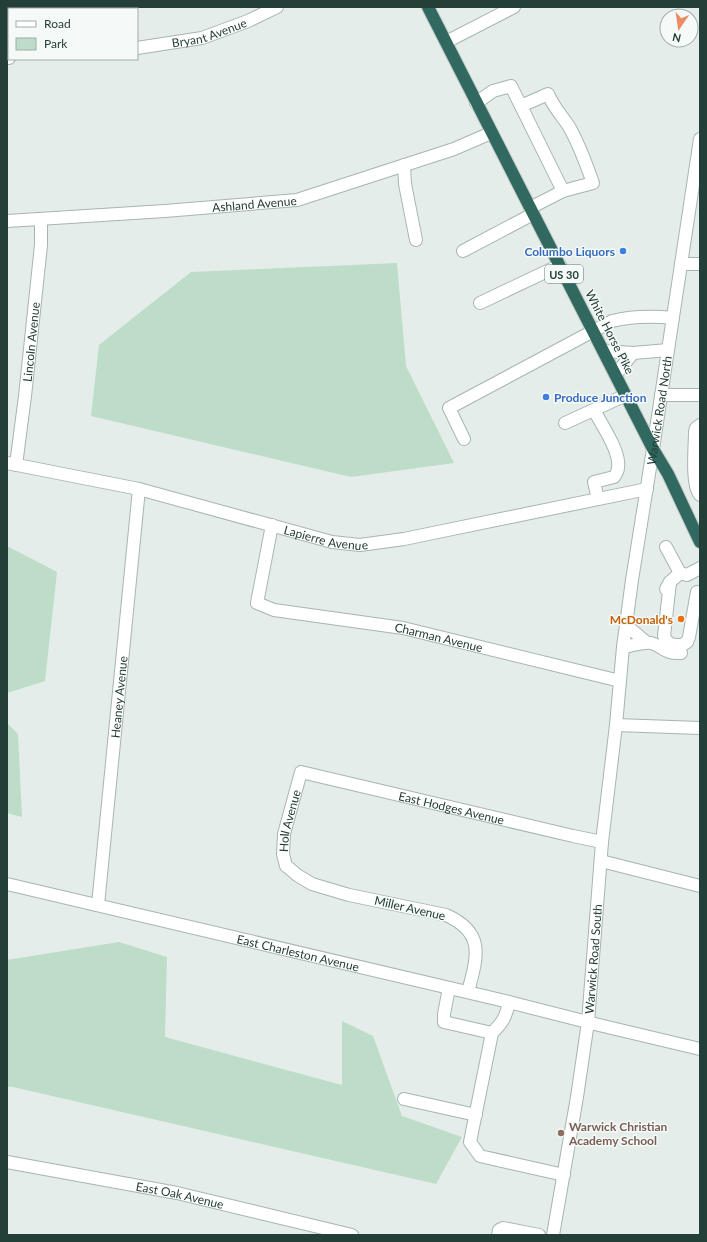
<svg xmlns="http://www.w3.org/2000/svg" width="707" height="1242" viewBox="0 0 707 1242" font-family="Lato,sans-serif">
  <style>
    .green { fill: #beddc8 }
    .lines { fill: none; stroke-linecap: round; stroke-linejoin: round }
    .minor-casing { stroke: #a7b5b0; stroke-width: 14 }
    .highway-casing { stroke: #c2c9c7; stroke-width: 14 }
    .minor { stroke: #fff; stroke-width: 12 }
    .highway { stroke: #316960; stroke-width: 12 }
    .shop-dot { fill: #3f7fe0; stroke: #f5f9f7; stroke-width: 1.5 }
    .food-dot { fill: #e8710a; stroke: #f5f9f7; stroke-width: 1.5 }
    .education-dot { fill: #8d6e63; stroke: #f5f9f7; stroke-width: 1.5 }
    .labels { text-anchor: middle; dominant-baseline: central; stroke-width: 3; stroke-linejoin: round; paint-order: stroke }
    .shield { fill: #f5f9f7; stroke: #637671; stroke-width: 1 }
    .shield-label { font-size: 11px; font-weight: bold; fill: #243e38 }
    .street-label { font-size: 12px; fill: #243e38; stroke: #f5f9f7 }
    .shop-label { font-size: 12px; font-weight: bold; fill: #366cbe; stroke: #f5f9f7; text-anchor: end }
    .food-label { font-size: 12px; font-weight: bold; fill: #c56008; stroke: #f5f9f7; text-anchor: end }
    .education-label { font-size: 12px; font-weight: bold; fill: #785e54; stroke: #f5f9f7; text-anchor: start }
  </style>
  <rect width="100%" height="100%" fill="#e4ede9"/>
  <!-- green -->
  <g class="green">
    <path d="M397,263L406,366L454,463L351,477L91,416L99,345L191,272Z"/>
    <path d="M7,546L57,572L45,681L7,693Z"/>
    <path d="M7,723L18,734L22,817L7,813Z"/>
    <path d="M119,942L167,957L165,1037L342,1085V1021L373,1036L402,1116L462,1137L436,1184L13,1087H7V960Z"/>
  </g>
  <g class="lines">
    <!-- minor casing -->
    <g class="minor-casing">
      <g id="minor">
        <path d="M446,42L514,7"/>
        <path id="s1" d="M137,48L202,38L248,21L277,7"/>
        <path d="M7,58H9"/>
        <path d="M476,103L493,91L511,86L563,191L530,208"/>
        <path d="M521,106L548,94C553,106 561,115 568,125C579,143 586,164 593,183L563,191"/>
        <path d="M404,165L405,184L416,240"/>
        <path id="s2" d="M7,221L165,211L297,200L454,149L491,133"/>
        <path d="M463,251L533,214"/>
        <path d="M681,264H700"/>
        <path d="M480,303L560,265"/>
        <path d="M604,351L633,353L616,374"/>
        <path d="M633,353L668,350"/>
        <path d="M661,395H700"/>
        <path d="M594,410C601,424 621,452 618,468C618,471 616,474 614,477L594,482L598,499"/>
        <path d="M565,423L626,395"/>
        <path d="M700,425L696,428L695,432C695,445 691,486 700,495"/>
        <path d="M464,439L449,408L612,321C633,316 652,316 673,318"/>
        <path id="s3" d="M7,463L139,489L332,542L360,545L404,539L647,489"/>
        <path id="s4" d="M16,465L25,396L41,245V219"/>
        <path id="s5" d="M272,525L257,603L274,610L403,628L620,681"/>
        <path d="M666,547L680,573L687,575L700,568"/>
        <path d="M670,582L664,636L666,640L670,644L676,645H682L687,642L689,637L697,592"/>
        <path d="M666,589L670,582L680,573"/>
        <path d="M626,625L646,642"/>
        <path d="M623,647C631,646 644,642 651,643C663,646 664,654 681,653"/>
        <path d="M616,725L700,728"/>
        <path d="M601,861L700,886"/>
        <path id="s6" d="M7,884L509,1002L599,1025L700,1049"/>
        <path id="s7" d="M98,905L139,489"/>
        <path d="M449,988L444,1014V1022L492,1033"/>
        <path id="s8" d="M468,992C477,957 486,933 446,915L349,895L312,884L297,875L289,868L286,866L283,854L284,834L301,772L573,836L602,842"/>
        <path d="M509,1002C506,1017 503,1022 492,1033L470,1142L480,1156L564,1175"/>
        <path d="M404,1099L476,1115"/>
        <path id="s9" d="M7,1162L177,1193L352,1235"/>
        <path d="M498,1235L499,1230L503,1228L539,1235"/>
        <path id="s10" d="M553,1235L577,1097L588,1022L602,842L616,725L623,647L632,580L653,449L700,139"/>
      </g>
    </g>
    <!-- highway casing -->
    <g class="highway-casing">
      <path id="highway" d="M428,7L653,449L668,474L700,542"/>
    </g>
    <!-- minor -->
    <use href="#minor" class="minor"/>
    <!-- highway -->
    <use href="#highway" class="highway"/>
  </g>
  <!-- markers -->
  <g class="shop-dot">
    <circle cx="623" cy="251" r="4"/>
    <circle cx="546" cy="397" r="4"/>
  </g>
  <circle class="food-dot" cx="681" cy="619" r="4"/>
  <circle class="education-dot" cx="561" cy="1133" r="4"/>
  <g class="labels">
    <!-- shield labels -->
    <rect class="shield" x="545" y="265" width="38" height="18" rx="3"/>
    <g class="shield-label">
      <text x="564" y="274">US 30</text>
    </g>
    <!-- street labels -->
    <g class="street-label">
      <text stroke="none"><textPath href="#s1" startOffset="74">Bryant Avenue</textPath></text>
      <text stroke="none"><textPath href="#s2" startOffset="248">Ashland Avenue</textPath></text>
      <text transform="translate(610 332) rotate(63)">White Horse Pike</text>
      <text stroke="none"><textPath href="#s4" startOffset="124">Lincoln Avenue</textPath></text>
      <text stroke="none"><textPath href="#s10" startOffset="832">Warwick Road North</textPath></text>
      <text stroke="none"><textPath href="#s3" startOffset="328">Lapierre Avenue</textPath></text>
      <text stroke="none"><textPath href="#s5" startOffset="265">Charman Avenue</textPath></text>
      <text stroke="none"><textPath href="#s7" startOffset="209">Heaney Avenue</textPath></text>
      <text stroke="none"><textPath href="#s8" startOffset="512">East Hodges Avenue</textPath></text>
      <text stroke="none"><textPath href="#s8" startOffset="307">Holl Avenue</textPath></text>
      <text transform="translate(410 908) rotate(13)">Miller Avenue</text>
      <text stroke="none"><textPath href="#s6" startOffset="299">East Charleston Avenue</textPath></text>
      <text stroke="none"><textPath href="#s10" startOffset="279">Warwick Road South</textPath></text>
      <text stroke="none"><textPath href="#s9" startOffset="176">East Oak Avenue</textPath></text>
    </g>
    <!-- shop labels -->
    <g class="shop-label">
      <text x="615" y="251">Columbo Liquors</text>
      <text x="554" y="397" text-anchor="start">Produce Junction</text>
    </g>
    <!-- food labels -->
    <g class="food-label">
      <text x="673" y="619">McDonald's</text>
    </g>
    <!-- education labels -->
    <g class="education-label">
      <text x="569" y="1126">Warwick Christian<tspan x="569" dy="14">Academy School</tspan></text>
    </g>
  </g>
  <!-- border -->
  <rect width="707" height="1242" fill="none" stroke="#243e38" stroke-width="16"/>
  <!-- legend -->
  <rect x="8" y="8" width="130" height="52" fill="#f5f9f7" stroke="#a1aeab"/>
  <rect x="16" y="21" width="20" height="6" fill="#ffffff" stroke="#a1aeab"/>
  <text x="44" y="28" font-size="12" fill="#243e38">Road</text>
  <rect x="16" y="38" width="20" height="12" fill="#beddc8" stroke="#a1aeab"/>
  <text x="44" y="48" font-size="12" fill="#243e38">Park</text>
  <!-- north arrow -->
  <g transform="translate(679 28) rotate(193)"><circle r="19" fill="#f5f9f7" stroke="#a1aeab"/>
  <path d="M0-3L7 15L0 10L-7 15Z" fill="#eb8c64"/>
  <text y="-6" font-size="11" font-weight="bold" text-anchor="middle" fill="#243e38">N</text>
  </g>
</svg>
